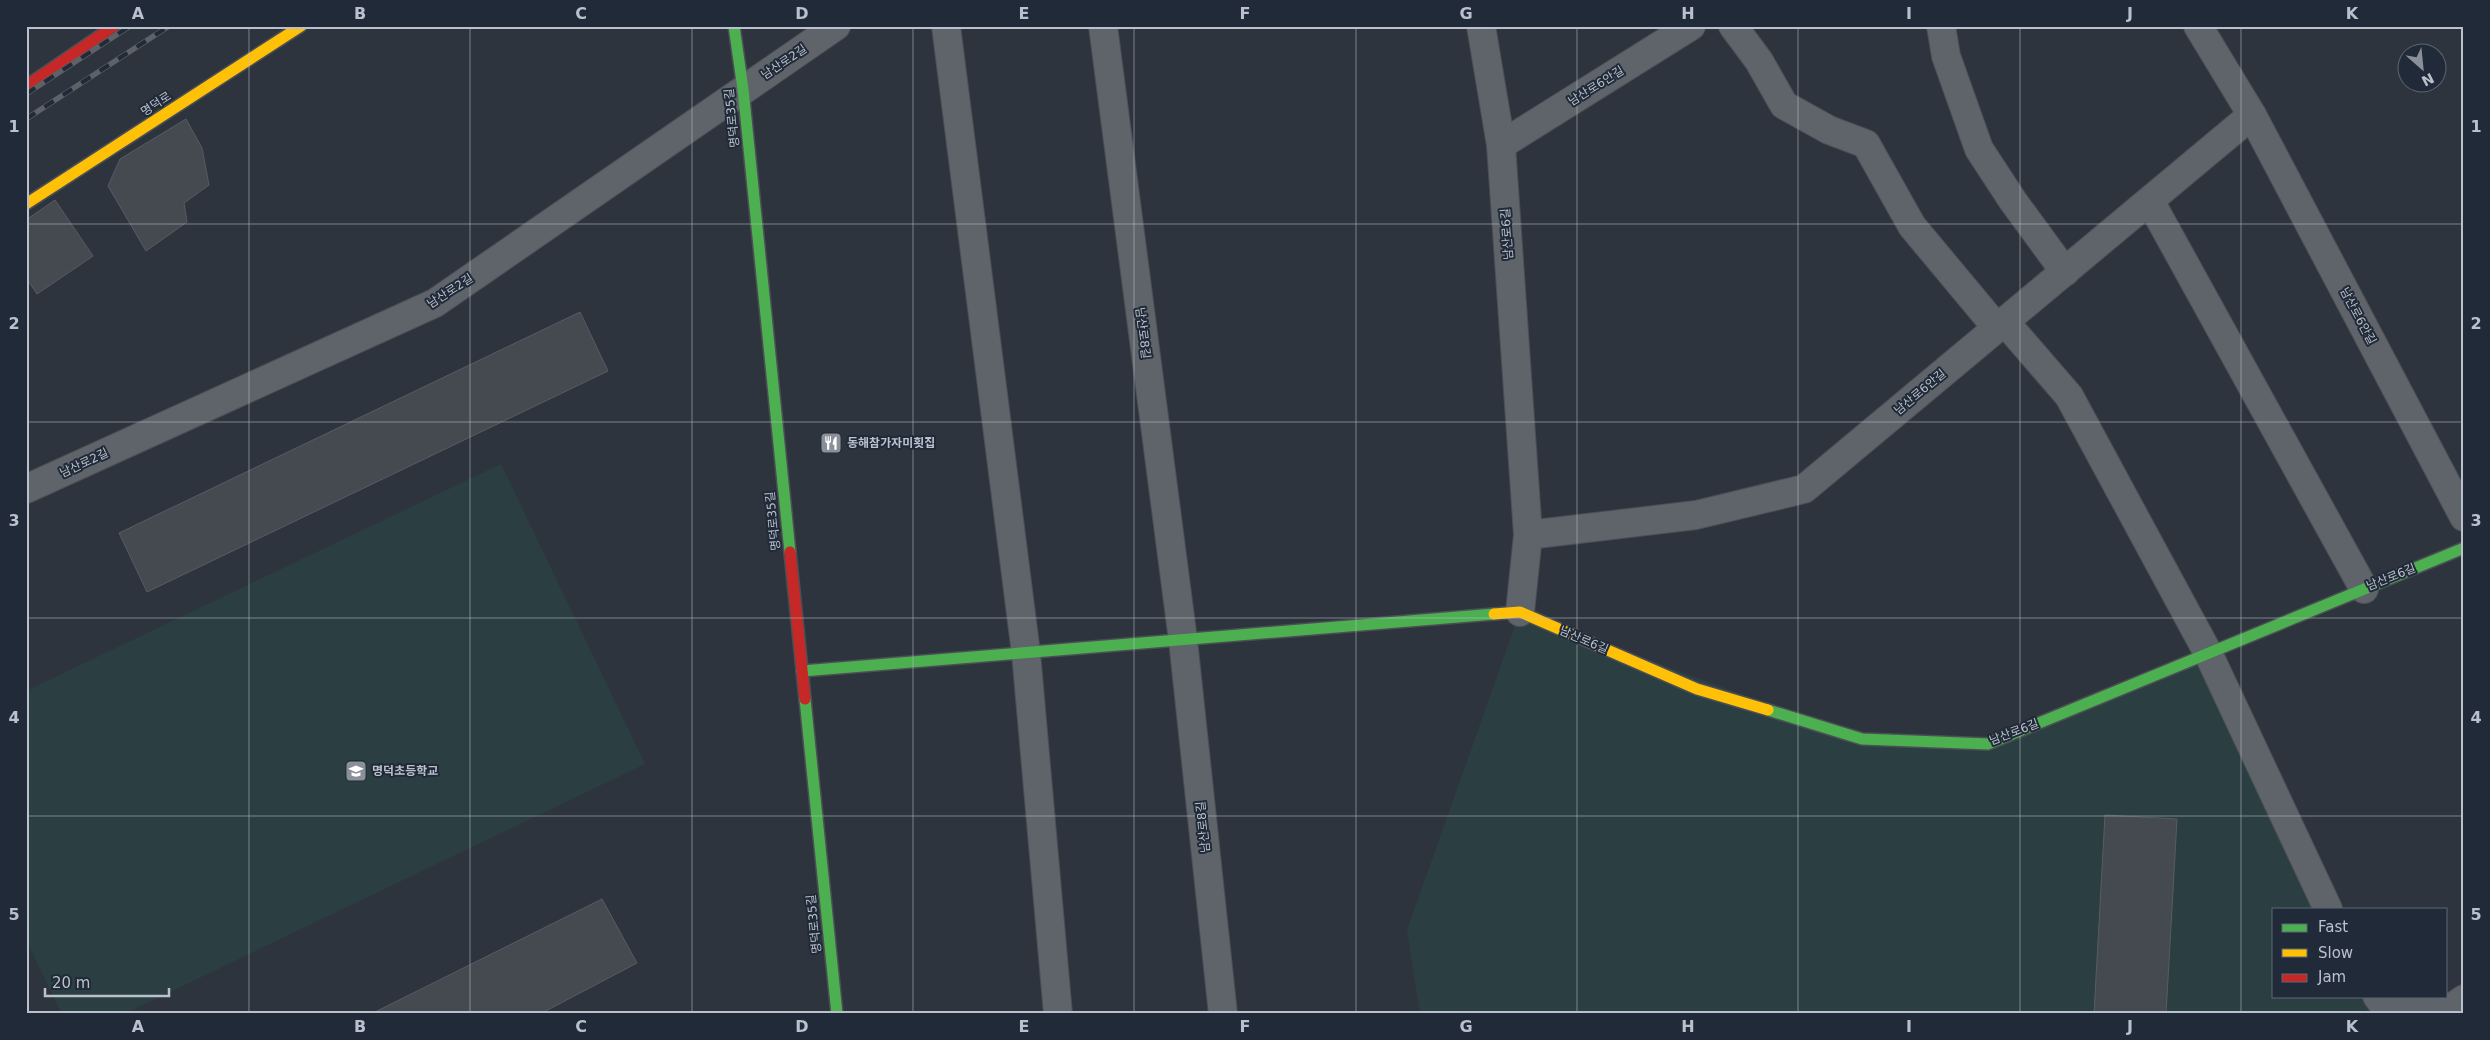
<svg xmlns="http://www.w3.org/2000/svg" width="2490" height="1040" viewBox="0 0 2490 1040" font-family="'DejaVu Sans','Noto Sans KR',sans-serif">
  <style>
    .green { fill: #2b3f43 }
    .building { fill: #454a51; stroke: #575c64 }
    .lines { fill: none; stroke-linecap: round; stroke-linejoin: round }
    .street-casing { stroke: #4b4f55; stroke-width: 30 }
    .fast-casing { stroke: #4b4f55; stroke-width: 14 }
    .slow-casing { stroke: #4b4f55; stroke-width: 14 }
    .jam-casing { stroke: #4b4f55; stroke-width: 14 }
    .street { stroke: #5f636a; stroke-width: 28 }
    .fast { stroke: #4caf50; stroke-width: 11 }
    .slow { stroke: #ffc107; stroke-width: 11 }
    .jam { stroke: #c62828; stroke-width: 11 }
    .rail-casing { stroke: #5d6268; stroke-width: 5.5 }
    .rail { stroke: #212a38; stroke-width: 4; stroke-dasharray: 11; stroke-linecap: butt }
    .grid { fill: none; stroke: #bac1cc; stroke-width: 1; stroke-opacity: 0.55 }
    .labels { text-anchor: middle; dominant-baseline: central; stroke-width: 4; stroke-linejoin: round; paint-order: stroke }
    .street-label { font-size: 12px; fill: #bac1cc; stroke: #212a38 }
    .poi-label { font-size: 12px; font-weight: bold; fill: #bac1cc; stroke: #212a38; text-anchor: start }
    .neatline { fill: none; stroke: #bac1cc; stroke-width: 2 }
    .grid-label { font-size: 16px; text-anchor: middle; font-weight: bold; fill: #bac1cc }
  </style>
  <rect width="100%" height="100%" fill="#2e343d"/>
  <!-- green -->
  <g class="green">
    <path d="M501,464L645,764L124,1014H62L26,940V691Z"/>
    <path d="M1520,612L1862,739L1988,744L2208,653L2337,909H2274V996H2381L2464,1014H1420L1407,930Z"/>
  </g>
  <!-- building -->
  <g class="building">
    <path d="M186,119L202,148L209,185L184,203L187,222L146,251L108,186L120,159Z"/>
    <path d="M55,200L93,256L37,294L26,278V220Z"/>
    <path d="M580,312L608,371L147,592L119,533Z"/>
    <path d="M2105,815L2177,819L2166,1014H2094Z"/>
    <path d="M602,899L637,963L540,1014H371Z"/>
  </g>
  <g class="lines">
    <!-- street casing -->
    <g class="street-casing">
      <g id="street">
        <path d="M946,26L1026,653L1058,1014"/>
        <path d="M1103,26L1183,640L1223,1014"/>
        <path d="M1481,26L1501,145L1528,535L1520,612"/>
        <path d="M1733,26L1759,61L1784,105L1829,130L1866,144L1912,226L1997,328"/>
        <path d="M1941,26L1946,56L1979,149L2013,201L2065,272"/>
        <path d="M2198,26L2252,115L2464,517"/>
        <path d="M1501,145L1691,26"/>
        <path d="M2150,201L2364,589"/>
        <path d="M2005,322L2069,396L2208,653L2328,909"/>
        <path d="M26,489L435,303L836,26"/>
        <path d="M1528,535L1696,515L1804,489L2252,115"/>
        <path d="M2377,996L2389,1013L2451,1008L2464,999"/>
      </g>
    </g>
    <!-- fast casing -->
    <g class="fast-casing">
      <g id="fast">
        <path d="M734,26L743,89L790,552"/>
        <path d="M802,671L1494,614"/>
        <path d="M805,699L837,1014"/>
        <path d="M1768,710L1862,739L1988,744L2464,548"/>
      </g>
    </g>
    <!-- slow casing -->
    <g class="slow-casing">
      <g id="slow">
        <path d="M26,204L301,26"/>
        <path d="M1494,614L1520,612L1697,689L1768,710"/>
      </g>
    </g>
    <!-- jam casing -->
    <g class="jam-casing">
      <g id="jam">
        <path d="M26,86L114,26"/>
        <path d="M790,552L805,699"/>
      </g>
    </g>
    <!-- street -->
    <use href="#street" class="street"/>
    <!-- fast -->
    <use href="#fast" class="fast"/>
    <!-- slow -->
    <use href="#slow" class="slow"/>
    <!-- jam -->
    <use href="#jam" class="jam"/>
    <!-- rail casing -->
    <g class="rail-casing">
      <g id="rail">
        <path d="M26,94L130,26"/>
        <path d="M26,119L169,26"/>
      </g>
    </g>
    <!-- rail -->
    <use href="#rail" class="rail"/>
  </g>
  <!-- grid -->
  <path class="grid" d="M249,26V1014M470,26V1014M692,26V1014M913,26V1014M1134,26V1014M1356,26V1014M1577,26V1014M1798,26V1014M2020,26V1014M2241,26V1014M26,224H2464M26,422H2464M26,618H2464M26,816H2464"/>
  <!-- icons -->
  <defs>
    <g id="restaurant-square" transform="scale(1.125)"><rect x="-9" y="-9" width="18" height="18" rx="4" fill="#89909a" stroke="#212a38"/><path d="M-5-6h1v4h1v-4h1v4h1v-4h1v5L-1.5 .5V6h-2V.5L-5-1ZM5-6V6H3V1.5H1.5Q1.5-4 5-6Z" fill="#fff"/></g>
    <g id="school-square" transform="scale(1.125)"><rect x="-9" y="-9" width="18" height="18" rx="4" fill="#89909a" stroke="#212a38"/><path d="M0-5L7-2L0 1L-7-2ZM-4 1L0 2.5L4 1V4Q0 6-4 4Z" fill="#fff"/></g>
  </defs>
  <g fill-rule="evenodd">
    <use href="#restaurant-square" x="831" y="443"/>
    <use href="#school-square" x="356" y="771"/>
  </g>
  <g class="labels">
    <!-- street labels -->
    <g class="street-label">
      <text transform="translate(784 62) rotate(-34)">남산로2길</text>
      <text transform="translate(1596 86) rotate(-32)">남산로6안길</text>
      <text transform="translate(156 104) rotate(-33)">명덕로</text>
      <text transform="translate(732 118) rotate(-96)">명덕로35길</text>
      <text transform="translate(1507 234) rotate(-94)">남산로6길</text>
      <text transform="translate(450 291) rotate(-33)">남산로2길</text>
      <text transform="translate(2358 316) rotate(62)">남산로6안길</text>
      <text transform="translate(1143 333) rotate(83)">남산로8길</text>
      <text transform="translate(1920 392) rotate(-40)">남산로6안길</text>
      <text transform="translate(84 463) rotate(-25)">남산로2길</text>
      <text transform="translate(773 521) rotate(-96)">명덕로35길</text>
      <text transform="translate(2391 577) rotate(-22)">남산로6길</text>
      <text transform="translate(1584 640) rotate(23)">남산로6길</text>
      <text transform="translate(2014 732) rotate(-21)">남산로6길</text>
      <text transform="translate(1203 827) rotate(-96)">남산로8길</text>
      <text transform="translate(814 924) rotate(-96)">명덕로35길</text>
    </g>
    <!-- poi labels -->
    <g class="poi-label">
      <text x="847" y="443">동해참가자미횟집</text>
      <text x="372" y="771">명덕초등학교</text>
    </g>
  </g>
  <!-- border -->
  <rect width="2490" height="1040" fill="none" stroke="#212a38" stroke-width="55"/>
  <!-- legend -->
  <rect x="2272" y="908" width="175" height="90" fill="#212a38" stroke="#5e6673"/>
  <rect x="2282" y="924" width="25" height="8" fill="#4caf50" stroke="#5e6673"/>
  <text x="2318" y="932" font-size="15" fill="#bac1cc">Fast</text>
  <rect x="2282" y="949" width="25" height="8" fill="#ffc107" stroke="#5e6673"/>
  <text x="2318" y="958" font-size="15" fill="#bac1cc">Slow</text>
  <rect x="2282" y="974" width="25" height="8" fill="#c62828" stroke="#5e6673"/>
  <text x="2318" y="982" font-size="15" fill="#bac1cc">Jam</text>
  <!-- north arrow -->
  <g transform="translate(2422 68) rotate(153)"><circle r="24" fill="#212a38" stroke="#5e6673"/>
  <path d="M0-4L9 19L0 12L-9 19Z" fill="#89909a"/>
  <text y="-8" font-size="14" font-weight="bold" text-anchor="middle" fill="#bac1cc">N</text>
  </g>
  <!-- scale -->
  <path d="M45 988v8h124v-8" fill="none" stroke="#bac1cc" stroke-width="2.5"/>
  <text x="52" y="988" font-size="15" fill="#bac1cc" stroke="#212a38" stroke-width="4" paint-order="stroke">20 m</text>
  <rect x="28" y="28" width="2434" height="984" class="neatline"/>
  <g class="grid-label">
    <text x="138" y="19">A</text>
    <text x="360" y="19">B</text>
    <text x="581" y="19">C</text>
    <text x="802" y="19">D</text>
    <text x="1024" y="19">E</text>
    <text x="1245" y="19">F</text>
    <text x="1466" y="19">G</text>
    <text x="1688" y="19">H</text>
    <text x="1909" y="19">I</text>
    <text x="2130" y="19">J</text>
    <text x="2352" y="19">K</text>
    <text x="14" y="132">1</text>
    <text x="2476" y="132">1</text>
    <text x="14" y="329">2</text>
    <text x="2476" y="329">2</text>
    <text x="14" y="526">3</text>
    <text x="2476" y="526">3</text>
    <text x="14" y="723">4</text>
    <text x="2476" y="723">4</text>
    <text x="14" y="920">5</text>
    <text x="2476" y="920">5</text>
    <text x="138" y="1032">A</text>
    <text x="360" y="1032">B</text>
    <text x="581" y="1032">C</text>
    <text x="802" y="1032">D</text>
    <text x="1024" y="1032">E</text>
    <text x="1245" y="1032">F</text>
    <text x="1466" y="1032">G</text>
    <text x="1688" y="1032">H</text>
    <text x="1909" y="1032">I</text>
    <text x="2130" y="1032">J</text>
    <text x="2352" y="1032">K</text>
  </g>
</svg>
